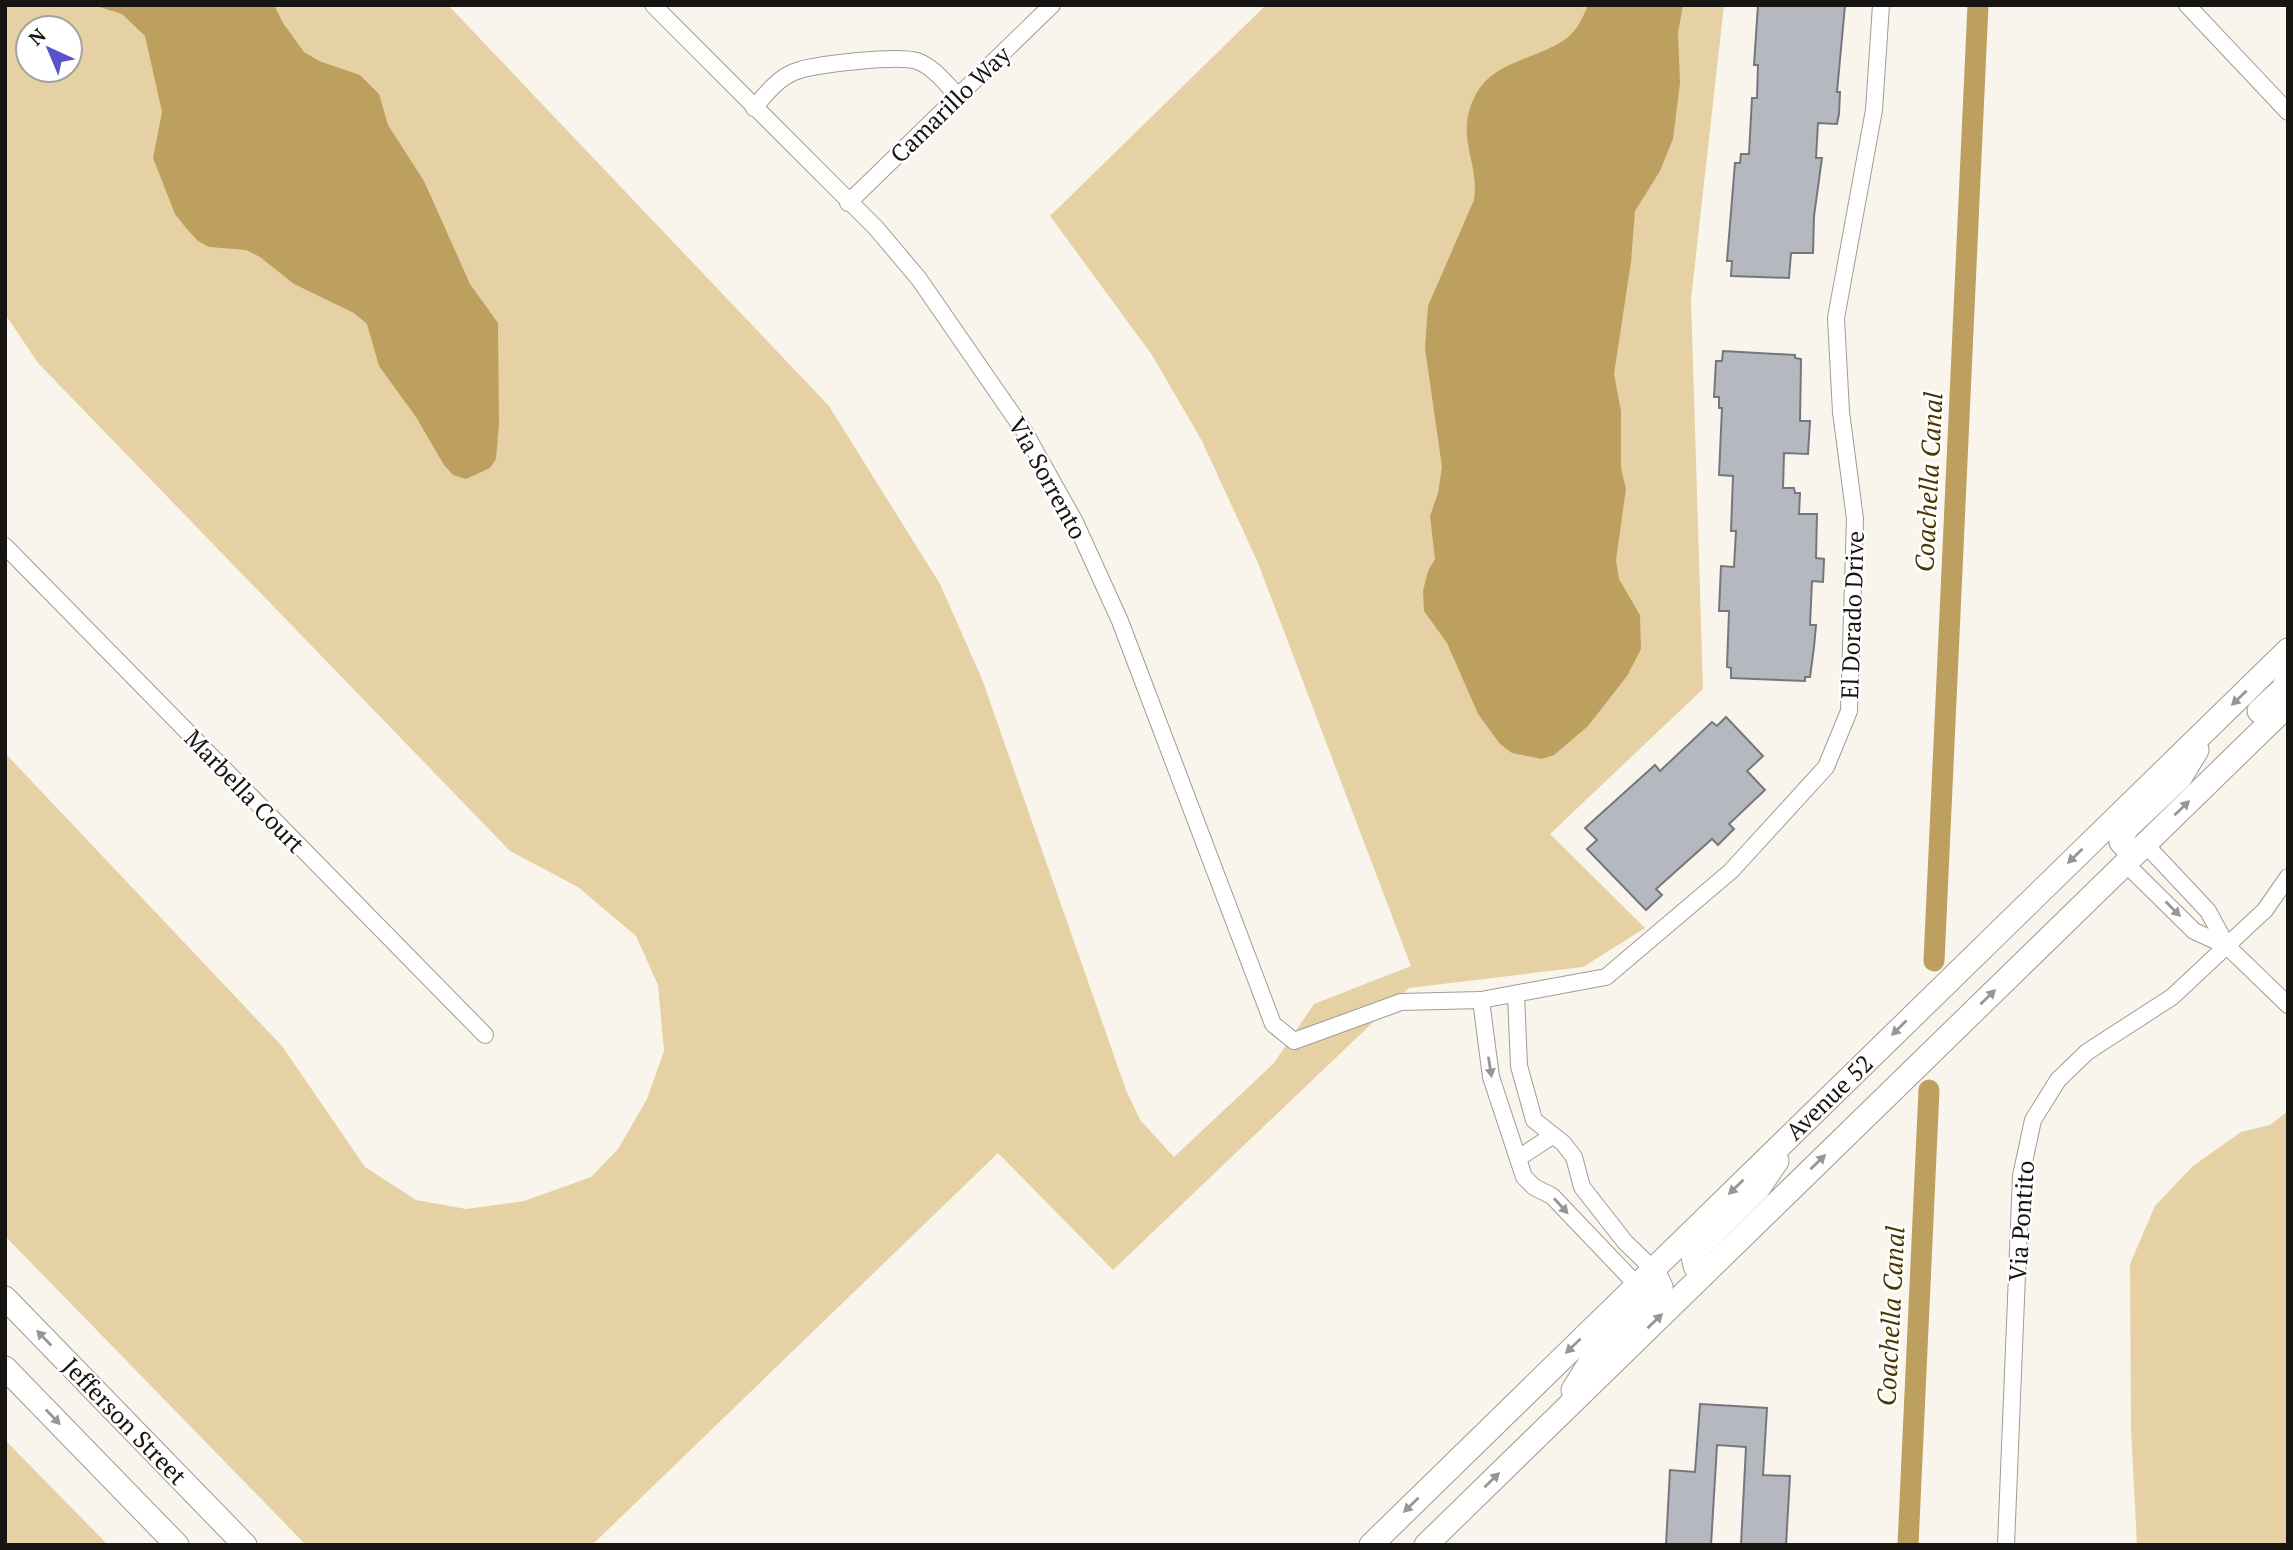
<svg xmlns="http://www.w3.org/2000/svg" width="2293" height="1550" viewBox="0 0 2293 1550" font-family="'PT Serif',serif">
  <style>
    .green { fill: #e6d1a5; fill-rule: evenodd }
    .water { fill: #bda060 }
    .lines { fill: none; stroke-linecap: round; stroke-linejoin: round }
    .canal { stroke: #bda060; stroke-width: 21 }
    .building { fill: #b6b8c0; stroke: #75767e; stroke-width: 2 }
    .minor-casing { stroke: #a09c94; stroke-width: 18 }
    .secondary-casing { stroke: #a09c94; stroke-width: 25 }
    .minor { stroke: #fff; stroke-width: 16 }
    .secondary { stroke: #fff; stroke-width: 23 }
    .oneway { fill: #969694 }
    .labels { text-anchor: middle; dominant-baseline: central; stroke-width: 5; stroke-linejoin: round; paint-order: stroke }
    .street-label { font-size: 24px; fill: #161512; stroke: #fff }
    .water-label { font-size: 26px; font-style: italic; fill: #4a3700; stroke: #fff }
  </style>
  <rect width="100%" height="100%" fill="#f9f5ec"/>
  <!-- green -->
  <g class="green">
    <path d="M5,5H448L829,406L940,584L982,679L1126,1090L1140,1120L1174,1157L1274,1063L1314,1004L1411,966L1258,563L1202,441L1152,355L1050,216L1266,5H1724L1691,299L1703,689L1550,834L1645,928L1583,967L1409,988L1113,1270L998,1153L592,1545H306L5,1236V753L282,1046L365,1167L416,1200L466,1209L524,1201L591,1177L618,1149L647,1099L664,1051L658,985L636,936L578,887L510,851L38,363L5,314ZM28,28H70V70H28Z"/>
    <path d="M2288,1111V1545H2137L2131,1429L2130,1264L2155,1206L2193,1166L2241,1132L2270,1125Z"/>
    <path d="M5,1440L108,1545H5Z"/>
  </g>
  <!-- water -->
  <g class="water">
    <path d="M93,5H274L283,23L304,52L319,61L360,75L379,94L388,125L424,181L470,284L498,323L499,424L496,459L490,468L466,479L453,475L444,465L416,417L379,366L367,324L354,313L294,284L260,257L246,250L209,247L198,241L186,228L175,214L153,158L162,112L145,36L122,14Z"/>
    <path d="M1588,5H1683L1678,33L1680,83L1673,139L1660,171L1635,211L1631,262L1614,374L1621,411V468L1626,489L1616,560L1619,579L1640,615L1641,649L1627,676L1588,726L1554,755L1542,759L1512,753L1500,744L1478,714L1447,643L1424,611L1423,591L1428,571L1435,559L1430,516L1438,493L1442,467L1425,348L1428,306L1474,200C1480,163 1455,138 1474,98C1492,59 1538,61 1568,37C1578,29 1583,17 1588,5Z"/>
  </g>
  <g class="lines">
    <!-- canal -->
    <g class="canal">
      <path d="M1934,961L1978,5"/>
      <path d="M1908,1545L1929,1090"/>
    </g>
  </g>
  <!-- building -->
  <g class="building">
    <path d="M1758,5H1845L1837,92H1840L1839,114L1837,124L1818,123L1816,158H1822L1814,216L1813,253H1791L1789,278L1731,276L1732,261H1727L1735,163H1740L1741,154H1749L1752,98H1757L1758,65H1754Z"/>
    <path d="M1723,351L1795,355V358L1801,359L1800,421H1810L1808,454L1784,453L1783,488H1794L1795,493H1800L1799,514H1817L1816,558L1824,559L1823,582L1812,581L1810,625H1816L1814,647L1810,677H1805V681L1731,678V668L1727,667L1729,611H1719L1721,566L1734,567L1736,531H1731L1733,476L1719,475L1722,408H1719V397H1714L1716,361H1722Z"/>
    <path d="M1726,717L1763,756L1747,771L1765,790L1729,824L1734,829L1718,845L1712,839L1656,889L1662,895L1646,910L1587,849L1597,840L1585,828L1655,765L1660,771L1712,722L1717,726Z"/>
    <path d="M1700,1404L1767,1408L1763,1475L1790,1476L1786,1545H1741L1746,1447L1717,1445L1711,1545H1666L1670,1470L1695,1472Z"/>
  </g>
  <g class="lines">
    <!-- minor casing -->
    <g class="minor-casing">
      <g id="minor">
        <path d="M653,5L876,228L919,279L1024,431L1075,522L1120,621L1273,1024L1294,1041L1401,1002L1481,1000L1606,977L1731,871L1826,767L1849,711L1855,519L1841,412L1836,318L1874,110L1881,5"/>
        <path d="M2187,5L2288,112"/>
        <path d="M754,108C764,96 778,78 794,72C813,64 899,55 917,61C934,67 946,84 958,96"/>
        <path d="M848,203L1052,5"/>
        <path d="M5,546L485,1035"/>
        <path d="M2145,844L2208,911L2227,946L2288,1005"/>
        <path d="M2125,863L2194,931L2227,946"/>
        <path d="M1516,995L1519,1066L1534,1120L1563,1143L1574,1157L1582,1187L1625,1242L1652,1268"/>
        <path d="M1481,1000L1491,1077L1524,1177L1534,1187L1552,1196L1636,1284"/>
        <path d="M1520,1157L1552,1136"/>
        <path d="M2006,1545L2021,1176L2033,1120L2058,1080L2087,1052L2172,997L2265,910L2288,877"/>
      </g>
    </g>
    <!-- secondary casing -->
    <g class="secondary-casing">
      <g id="secondary">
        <path d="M2259,711L2282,690L2288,679"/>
        <path d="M2133,855L2121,842L2126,829L2180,778L2197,750"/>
        <path d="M1703,1275L1695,1266L1693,1256L1698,1248L1758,1189L1777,1161"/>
        <path d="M5,1298L245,1545"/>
        <path d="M5,1368L177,1545"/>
        <path d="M1573,1390L1594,1356L1661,1287L1652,1268"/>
        <path d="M1371,1545L2288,650"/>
        <path d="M1426,1545L2288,705"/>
      </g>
    </g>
    <!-- minor -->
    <use href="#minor" class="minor"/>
    <!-- secondary -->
    <use href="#secondary" class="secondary"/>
  </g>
  <!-- one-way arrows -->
  <defs><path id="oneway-solid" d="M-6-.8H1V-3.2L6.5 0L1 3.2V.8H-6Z" transform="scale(1.75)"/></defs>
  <g class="oneway">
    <use href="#oneway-solid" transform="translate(2239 698) rotate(136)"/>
    <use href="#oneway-solid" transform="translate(2182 808) rotate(-44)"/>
    <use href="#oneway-solid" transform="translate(2075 856) rotate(136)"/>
    <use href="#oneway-solid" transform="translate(2173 909) rotate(45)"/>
    <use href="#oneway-solid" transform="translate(1988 997) rotate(-44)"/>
    <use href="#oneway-solid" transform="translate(1899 1028) rotate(135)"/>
    <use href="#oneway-solid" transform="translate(1490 1067) rotate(81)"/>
    <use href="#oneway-solid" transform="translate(1818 1162) rotate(-44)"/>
    <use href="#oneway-solid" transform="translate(1736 1187) rotate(136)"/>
    <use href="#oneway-solid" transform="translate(1561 1206) rotate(48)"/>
    <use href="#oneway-solid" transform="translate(1655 1321) rotate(-44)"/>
    <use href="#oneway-solid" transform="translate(44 1338) rotate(-134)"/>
    <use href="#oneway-solid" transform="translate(1573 1346) rotate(136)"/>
    <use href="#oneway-solid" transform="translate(53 1417) rotate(46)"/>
    <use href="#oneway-solid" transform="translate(1492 1480) rotate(-44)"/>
    <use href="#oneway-solid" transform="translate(1411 1505) rotate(136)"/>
  </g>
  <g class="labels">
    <!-- street labels -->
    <g class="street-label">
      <text transform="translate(950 104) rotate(-44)">Camarillo Way</text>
      <text transform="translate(1048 478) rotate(61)">Via Sorrento</text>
      <text transform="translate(1852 615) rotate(-88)">El Dorado Drive</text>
      <text transform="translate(245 791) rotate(46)">Marbella Court</text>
      <text transform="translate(1829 1097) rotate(-44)">Avenue 52</text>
      <text transform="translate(2021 1221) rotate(-86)">Via Pontito</text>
      <text transform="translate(125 1421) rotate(46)">Jefferson Street</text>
    </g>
    <!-- water labels -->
    <g class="water-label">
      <text transform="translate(1928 482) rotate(-87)">Coachella Canal</text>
      <text transform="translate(1890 1316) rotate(-87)">Coachella Canal</text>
    </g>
  </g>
  <!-- border -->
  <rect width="2293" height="1550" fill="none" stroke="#161512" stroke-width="14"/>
  <!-- north arrow -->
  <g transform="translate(49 49) rotate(316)"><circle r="33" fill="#ffffff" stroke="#a2a1a0" stroke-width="2"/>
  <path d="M0-5L12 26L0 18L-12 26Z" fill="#5953cb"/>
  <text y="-10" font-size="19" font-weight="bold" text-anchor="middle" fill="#161512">N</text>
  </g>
</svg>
